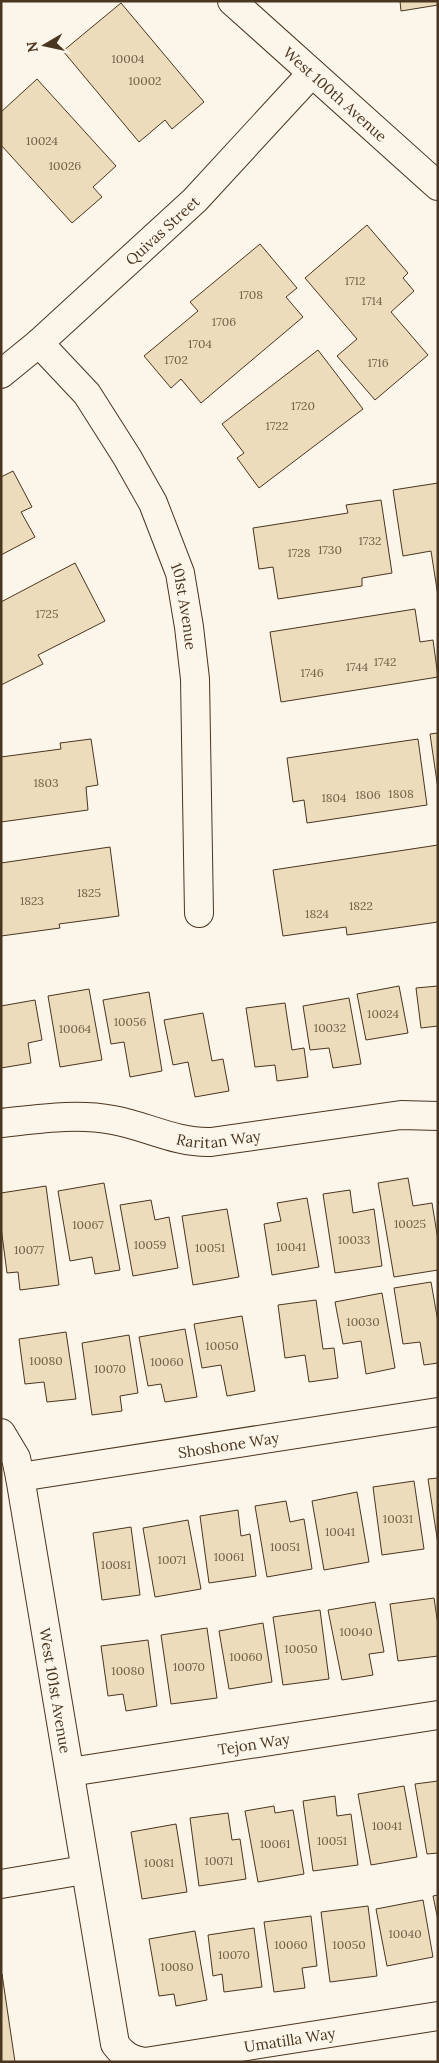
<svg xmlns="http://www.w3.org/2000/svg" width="439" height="2063" viewBox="0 0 439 2063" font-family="Lora,serif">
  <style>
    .building { fill: #ecdcbc; stroke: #4a3520 }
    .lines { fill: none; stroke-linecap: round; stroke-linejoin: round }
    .street-casing { stroke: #4a3520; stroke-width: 30 }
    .secondary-casing { stroke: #4a3520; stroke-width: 30 }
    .street { stroke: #fbf6e9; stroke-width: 28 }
    .secondary { stroke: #fbf6e9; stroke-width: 28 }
    .labels { text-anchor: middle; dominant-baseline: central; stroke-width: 4; stroke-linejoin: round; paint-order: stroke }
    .number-label { font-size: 12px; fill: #725f47 }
    .street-label { font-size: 15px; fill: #4a3520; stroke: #fbf6e9 }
  </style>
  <rect width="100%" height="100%" fill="#fbf6e9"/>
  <!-- building -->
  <g class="building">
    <path d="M400,1H438V5L401,11Z"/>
    <path d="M121,3L204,102L172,129L165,120L139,142L63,51Z"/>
    <path d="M37,79L116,166L93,187L102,197L72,223L1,145V112Z"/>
    <path d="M367,225L408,273L403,278L414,291L391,312L428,355L375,400L337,356L357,339L305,278Z"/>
    <path d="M260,244L297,288L286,297L303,317L201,403L181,379L171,388L144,356L198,311L190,302Z"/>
    <path d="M318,350L363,409L259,488L237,458L244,453L222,424Z"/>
    <path d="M13,471L32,507L21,512L35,537L1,555V477Z"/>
    <path d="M438,483V596L431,551L403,556L393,490Z"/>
    <path d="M381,500L392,573L362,578V586L278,599L273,567L259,569L253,528L348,513L346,505Z"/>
    <path d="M75,563L105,621L38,655L43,664L1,685V602Z"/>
    <path d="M415,609L420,642L433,640L438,677L281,702L270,632Z"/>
    <path d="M438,733V789L430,734Z"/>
    <path d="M91,739L98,785L86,787L88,810L1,822V757L61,749L60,743Z"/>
    <path d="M418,739L427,805L307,823L304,800L293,802L287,758Z"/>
    <path d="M438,845V922L347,935L346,927L283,936L273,870Z"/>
    <path d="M110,847L119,916L59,924L60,928L1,936V863Z"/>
    <path d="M399,986L408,1033L366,1040L357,994Z"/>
    <path d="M438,986V1026L421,1028L416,988Z"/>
    <path d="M89,989L102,1060L60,1067L48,996Z"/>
    <path d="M149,992L162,1071L130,1077L124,1042L111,1044L103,1000Z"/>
    <path d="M349,998L361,1064L333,1068L329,1048L310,1050L303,1006Z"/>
    <path d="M35,1000L42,1040L28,1043L31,1063L1,1068V1006Z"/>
    <path d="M285,1003L292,1050L304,1048L308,1077L277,1081L275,1065L255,1067L246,1008Z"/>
    <path d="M203,1013L212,1061L223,1059L229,1091L195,1097L188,1062L173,1065L164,1020Z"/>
    <path d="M408,1178L413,1206L432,1203L438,1240V1270L394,1277L378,1183Z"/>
    <path d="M104,1183L120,1270L95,1274L92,1257L70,1261L58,1191Z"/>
    <path d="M46,1186L59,1285L20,1290L18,1272L7,1273L1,1227V1193Z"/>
    <path d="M350,1190L353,1213L374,1209L382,1266L335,1273L323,1194Z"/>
    <path d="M307,1198L319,1267L272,1275L264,1224L281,1221L277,1203Z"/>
    <path d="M151,1200L155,1220L169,1217L178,1268L133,1276L120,1205Z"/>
    <path d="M227,1209L239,1277L193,1285L182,1216Z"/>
    <path d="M431,1282L438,1322V1363L424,1365L420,1342L403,1344L394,1288Z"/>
    <path d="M382,1293L395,1368L366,1374L361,1341L343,1344L335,1302Z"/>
    <path d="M316,1300L323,1349L334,1348L338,1378L309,1382L305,1355L285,1358L278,1305Z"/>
    <path d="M242,1316L255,1391L227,1396L221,1365L202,1368L194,1324Z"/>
    <path d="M185,1329L197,1397L165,1402L161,1384L148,1386L139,1337Z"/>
    <path d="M66,1332L76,1399L47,1402L44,1382L25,1384L19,1339Z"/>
    <path d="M129,1335L138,1393L120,1396L122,1411L92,1415L82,1343Z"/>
    <path d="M438,1478V1544L428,1479Z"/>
    <path d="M414,1481L424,1549L382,1555L373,1487Z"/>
    <path d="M357,1492L369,1562L324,1570L312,1501Z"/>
    <path d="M286,1501L290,1522L304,1519L312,1569L267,1577L255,1506Z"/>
    <path d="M238,1510L241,1536L250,1534L256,1576L209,1583L200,1516Z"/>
    <path d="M188,1520L201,1589L155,1597L143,1528Z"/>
    <path d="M131,1527L140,1595L102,1600L93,1533Z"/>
    <path d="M434,1598L438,1625V1656L398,1661L390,1604Z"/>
    <path d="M375,1602L384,1652L369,1654L373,1675L342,1680L328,1610Z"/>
    <path d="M320,1610L329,1679L283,1685L273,1617Z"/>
    <path d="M263,1623L272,1682L229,1689L219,1631Z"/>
    <path d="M207,1628L217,1698L171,1704L161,1635Z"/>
    <path d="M148,1640L157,1706L126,1711L123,1694L108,1696L101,1646Z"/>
    <path d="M438,1781V1853L427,1854L415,1784Z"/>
    <path d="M404,1786L417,1857L371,1865L358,1794Z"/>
    <path d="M335,1796L337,1816L351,1814L358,1865L313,1871L303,1801Z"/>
    <path d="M274,1806L275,1813L293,1810L304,1874L258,1882L245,1811Z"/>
    <path d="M228,1813L232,1840L240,1839L246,1879L199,1886L190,1818Z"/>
    <path d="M176,1824L187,1892L142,1899L131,1832Z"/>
    <path d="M438,1895V1920L433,1896Z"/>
    <path d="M423,1900L433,1957L387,1966L376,1909Z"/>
    <path d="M368,1906L377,1976L330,1982L321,1912Z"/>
    <path d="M311,1916L317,1966L302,1968L305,1988L274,1992L264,1922Z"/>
    <path d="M254,1928L262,1987L224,1992L222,1974L213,1976L208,1935Z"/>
    <path d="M195,1931L207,2000L176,2006L174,1994L159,1996L149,1939Z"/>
    <path d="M2,1974L15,2062H1Z"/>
  </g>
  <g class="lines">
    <!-- street casing -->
    <g class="street-casing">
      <g id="street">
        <path id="s1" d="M39,343L87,394L127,457L153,503L180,573L189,627L195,679L199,913"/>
        <path id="s2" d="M1,374L39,343L195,200L312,73"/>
        <path id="s3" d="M1,1123C39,1119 76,1113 113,1120C147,1126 175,1143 211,1142L401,1115L438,1116"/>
        <path id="s4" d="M1,1433L16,1458L20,1477L115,2044C123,2055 131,2060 145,2062L438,2016"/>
        <path id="s5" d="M20,1477L438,1412"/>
        <path id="s6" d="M70,1772L438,1715"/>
        <path d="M1,1884L84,1870"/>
      </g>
    </g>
    <!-- secondary casing -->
    <g class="secondary-casing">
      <g id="secondary">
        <path id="s7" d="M232,1L438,186"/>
      </g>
    </g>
    <!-- street -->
    <use href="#street" class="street"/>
    <!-- secondary -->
    <use href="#secondary" class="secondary"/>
  </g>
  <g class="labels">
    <!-- number labels -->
    <g class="number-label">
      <text x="128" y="58">10004</text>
      <text x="145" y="80">10002</text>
      <text x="42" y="140">10024</text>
      <text x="65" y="165">10026</text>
      <text x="355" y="280">1712</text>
      <text x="251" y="294">1708</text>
      <text x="372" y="300">1714</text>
      <text x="224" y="321">1706</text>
      <text x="200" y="343">1704</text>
      <text x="176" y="359">1702</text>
      <text x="378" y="362">1716</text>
      <text x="303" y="405">1720</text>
      <text x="277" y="425">1722</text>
      <text x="370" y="540">1732</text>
      <text x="330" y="549">1730</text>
      <text x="299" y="552">1728</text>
      <text x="47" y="613">1725</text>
      <text x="385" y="661">1742</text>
      <text x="357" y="666">1744</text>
      <text x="312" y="672">1746</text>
      <text x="46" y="782">1803</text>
      <text x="401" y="793">1808</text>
      <text x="368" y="794">1806</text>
      <text x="334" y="797">1804</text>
      <text x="89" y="892">1825</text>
      <text x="32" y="900">1823</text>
      <text x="361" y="905">1822</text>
      <text x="317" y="913">1824</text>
      <text x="383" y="1013">10024</text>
      <text x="130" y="1021">10056</text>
      <text x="330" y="1027">10032</text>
      <text x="75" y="1028">10064</text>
      <text x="410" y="1223">10025</text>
      <text x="88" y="1224">10067</text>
      <text x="354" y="1239">10033</text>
      <text x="150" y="1244">10059</text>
      <text x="291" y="1246">10041</text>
      <text x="210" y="1247">10051</text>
      <text x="29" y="1249">10077</text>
      <text x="363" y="1321">10030</text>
      <text x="222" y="1345">10050</text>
      <text x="46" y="1360">10080</text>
      <text x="167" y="1361">10060</text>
      <text x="110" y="1368">10070</text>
      <text x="398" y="1518">10031</text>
      <text x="340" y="1531">10041</text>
      <text x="285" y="1546">10051</text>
      <text x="229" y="1556">10061</text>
      <text x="172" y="1559">10071</text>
      <text x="116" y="1564">10081</text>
      <text x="356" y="1631">10040</text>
      <text x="301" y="1648">10050</text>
      <text x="246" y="1656">10060</text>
      <text x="189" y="1666">10070</text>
      <text x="128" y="1670">10080</text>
      <text x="387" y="1825">10041</text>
      <text x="332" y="1840">10051</text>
      <text x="275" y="1843">10061</text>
      <text x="219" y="1860">10071</text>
      <text x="159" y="1862">10081</text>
      <text x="405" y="1933">10040</text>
      <text x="291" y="1944">10060</text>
      <text x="349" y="1944">10050</text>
      <text x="234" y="1954">10070</text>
      <text x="177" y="1966">10080</text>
    </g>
    <!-- street labels -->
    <g class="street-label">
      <text stroke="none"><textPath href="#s7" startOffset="139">West 100th Avenue</textPath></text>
      <text stroke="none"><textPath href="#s2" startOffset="216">Quivas Street</textPath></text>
      <text stroke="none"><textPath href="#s1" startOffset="306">101st Avenue</textPath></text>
      <text stroke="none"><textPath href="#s3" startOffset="221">Raritan Way</textPath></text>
      <text stroke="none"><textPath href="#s5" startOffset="211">Shoshone Way</textPath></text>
      <text stroke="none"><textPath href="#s4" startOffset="265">West 101st Avenue</textPath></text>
      <text stroke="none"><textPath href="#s6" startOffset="186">Tejon Way</textPath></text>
      <text stroke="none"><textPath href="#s4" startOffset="806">Umatilla Way</textPath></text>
    </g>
  </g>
  <!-- border -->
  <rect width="439" height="2063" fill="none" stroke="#4a3520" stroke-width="5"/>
  <!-- north arrow -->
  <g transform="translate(45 45) rotate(261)" stroke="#fbf6e9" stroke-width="4" paint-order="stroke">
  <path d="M0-4L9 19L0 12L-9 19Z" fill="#4a3520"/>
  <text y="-8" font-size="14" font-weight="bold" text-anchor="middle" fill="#4a3520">N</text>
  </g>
</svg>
